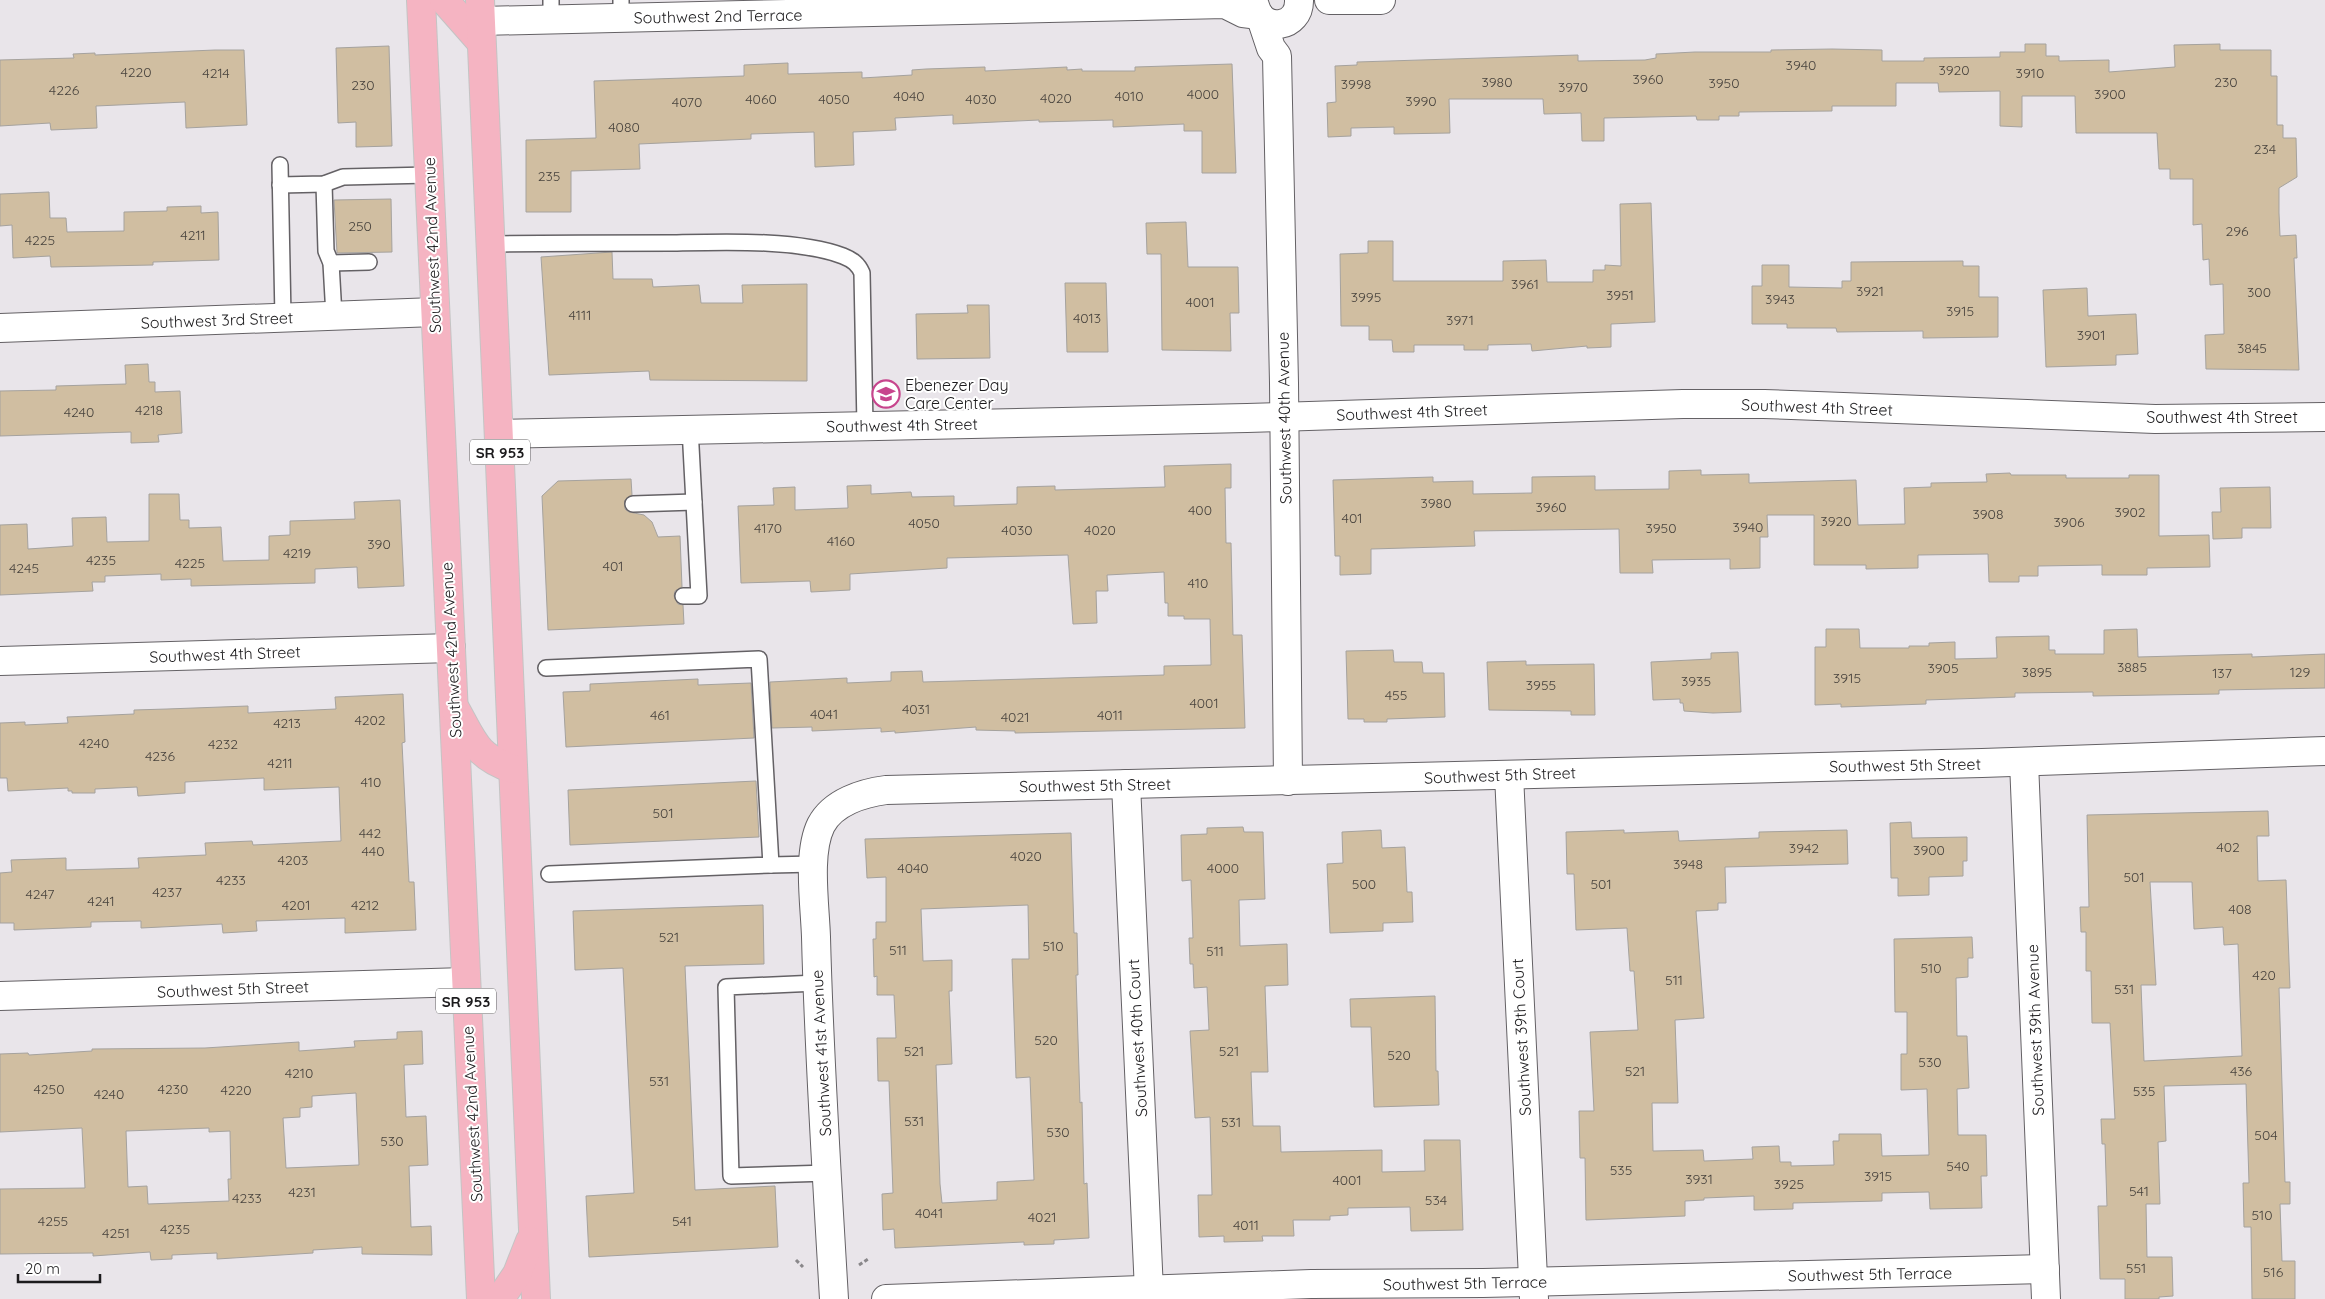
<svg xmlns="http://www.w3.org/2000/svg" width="2325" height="1299" viewBox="0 0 2325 1299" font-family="Quicksand,sans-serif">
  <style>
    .building { fill: #d0bea1; stroke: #a5a29e; fill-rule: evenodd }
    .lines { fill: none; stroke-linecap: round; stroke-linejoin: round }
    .lane-casing { stroke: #646165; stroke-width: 18 }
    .street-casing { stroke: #646165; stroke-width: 30 }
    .primary-casing { stroke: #c4c4c4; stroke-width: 30 }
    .path { stroke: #89878a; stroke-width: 3; stroke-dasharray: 4 2.5; stroke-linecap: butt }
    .lane { stroke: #fff; stroke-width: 15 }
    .street { stroke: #fff; stroke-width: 28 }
    .primary { stroke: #f5b4c2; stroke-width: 28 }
    .labels { text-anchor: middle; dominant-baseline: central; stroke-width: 4; stroke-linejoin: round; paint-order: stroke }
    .number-label { font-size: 14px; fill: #49443e }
    .shield { fill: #fff; stroke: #605f61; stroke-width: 1 }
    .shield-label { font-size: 15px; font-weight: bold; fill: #1c1b1d }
    .street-label { font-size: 16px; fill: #1c1b1d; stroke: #fff }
    .poi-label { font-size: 16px; fill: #1c1b1d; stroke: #fff; text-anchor: start }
  </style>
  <rect width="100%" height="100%" fill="#e9e5ea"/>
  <!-- building -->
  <g class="building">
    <path d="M2025,44H2046V56H2059V61L2109,60V72L2175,67L2174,45L2220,44V50H2271V76H2277V125H2283V138H2296L2297,177L2279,188V213L2280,236L2296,235L2297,258H2294L2299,370L2206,369L2205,335L2224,334L2223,284L2210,285L2209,259L2203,260L2202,224L2193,225V179H2170V169H2159L2157,133H2076L2075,96H2022V127L2000,126V91L1939,92L1938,83H1896V106H1832V111L1739,112V116H1719V120H1697L1696,116L1604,118V141H1582L1581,113L1544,114L1543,99H1449L1450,133L1394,134V127L1351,128V136L1328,137L1327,103L1336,102L1335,66L1357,65V62L1578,55V61L1645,60L1656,58V54L1695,52H1771V50L1832,49L1882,50V61H1924V58L2000,57V52H2025Z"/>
    <path d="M389,46L392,146L356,147V122L338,123L336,48Z"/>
    <path d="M215,50H244L247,125L186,128L185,102L96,106L97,128L51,130L50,123L0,126V60L74,58L73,54L95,53V55Z"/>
    <path d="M788,63V74L862,72V78L912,75V70L926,69L985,67V71L1067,67V70L1082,69V71H1135V67L1232,64L1236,173H1202V131H1184V124L1113,127V120L1039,122V120L953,124V115L895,118L896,130L853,132L854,165L815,167L814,132L751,134V139L639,144L640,169L571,171V212H526V140L596,138L594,81L744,76V65Z"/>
    <path d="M49,192L50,218H66L67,232L124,231V212L167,211V207L201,206V213L218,212L219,260L153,262V265L51,267L50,256L13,258L12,225L0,226V194Z"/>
    <path d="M391,199L392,252L337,253L334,200Z"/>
    <path d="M1651,203L1655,322L1611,324V347L1587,348V346L1532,351L1531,344L1488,345V350H1464V345H1414V352H1393L1392,340H1369V326H1341L1340,254L1368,253V241H1393V281H1503V261L1546,260L1547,282H1593V270H1605V265L1621,266L1620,204Z"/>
    <path d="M1186,222L1188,267H1238L1239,313H1230L1231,351L1162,350L1161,254H1147L1146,223Z"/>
    <path d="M612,252L613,279H652L653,287L699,285L701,303H743L742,285L807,284V381L650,380L649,371L549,375L541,257Z"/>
    <path d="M1963,261V266H1979V297H1998V337L1923,338V331L1837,332L1836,328H1787V324H1752V286H1762V265H1789V287L1842,288V281H1851V262Z"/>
    <path d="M1065,283H1106L1108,352H1067Z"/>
    <path d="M2087,288L2088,316L2136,314L2138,354L2116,355V365L2046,367L2043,290Z"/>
    <path d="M967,305H989L990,358L917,359L916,314L968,313Z"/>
    <path d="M148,364L149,382H155V392L180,391L182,433L158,435L159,442L131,443V432L0,436V391L56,390V386L126,384L125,365Z"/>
    <path d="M1231,464V488H1225L1226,543H1231L1233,635H1242L1245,728L1015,733V731L976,730V727L895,733V731L881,732V728L812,731V727L772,728L770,682L847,678V683L891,681V672L922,671L923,682L1164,675V666L1211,665L1210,619H1184V616H1168V603H1165L1164,572L1107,575L1108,591H1096L1097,623L1073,624L1068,555L947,558V568L850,574V590L811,592L810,581L741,583L738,506L774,505L773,488L795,487V510L848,508L847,486L871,485V494L911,492L912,497L954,496V506L1017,504V487L1055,486V490L1165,487L1164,466Z"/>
    <path d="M1701,470V475L1749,474V483L1856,480L1858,525L1905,524L1904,488L1931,487V483L1987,482L1986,474L2010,473L2011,475H2066V478H2129V475H2159V536L2209,535L2210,567L2147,568V575H2102V565L2038,566V576H2019V582H1989L1988,554L1918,555V568L1866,569V565H1814V515H1767L1768,537H1760V568L1730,569V559L1652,560L1653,573H1620L1619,529L1474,531L1475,546L1371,549V574L1340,575V556H1335L1333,480L1433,477V482L1473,481V494L1532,493V477L1595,476V490L1669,489V471Z"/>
    <path d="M631,479L632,495L625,500V509L629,512L644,515L652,522L658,537L680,536L682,587L675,591L674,596L678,604L683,605L684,624L548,630L542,496L558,481Z"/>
    <path d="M2270,487L2271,528H2242V538L2213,539L2212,512H2221L2220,488Z"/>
    <path d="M149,494H179L180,520H189V528L221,527L223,561L269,560V536L290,535V521L355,519L354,502L400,500L404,586L358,588L357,567L315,569V583L191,586V579L161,580V574L105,576V582H92L93,591L0,595V525L27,524L28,549L73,546L72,518L106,517L107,542L149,541Z"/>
    <path d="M1826,629H1859L1860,648H1909V646H1929V643L1955,642V659L1997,658L1996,637L2049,636V650H2055V654H2104V630L2137,629L2138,657L2252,654V657L2325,654V688L2219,690V694L2093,696V692L2015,693V697L1926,700V704L1841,707V704L1815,705V647H1826Z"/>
    <path d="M1393,650L1394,662H1422L1423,673H1444L1445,717L1387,719V722H1364V719H1348L1346,651Z"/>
    <path d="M1738,652L1741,712L1713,713L1684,711L1683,703H1680V699L1653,700L1651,662L1711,659V653Z"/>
    <path d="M1526,661V665L1594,664L1595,715H1571V711L1489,710L1487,662Z"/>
    <path d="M698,679V685L751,683L754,738L566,747L563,692L590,691V684Z"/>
    <path d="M403,694L405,742L402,743L409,882H414L416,930L345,933V918L256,921L257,931L223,933L222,924L141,928V921L91,922V927L14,930V923H0V873L12,872L11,860L66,858V870L139,868L138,858L206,855L205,843L252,841L253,845L341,841L339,787L264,790V778L185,782V793L138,796L137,787L95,789V793H72V791H68V788L8,791L7,778H0V723L25,722V725L68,723L67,717L134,714V710L167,709L248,706V713L336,709L335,697Z"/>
    <path d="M756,781L759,837L570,845L568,790Z"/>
    <path d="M2268,811L2269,836H2257L2258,881L2286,880L2290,988H2279L2285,1182H2290V1204H2280L2282,1261H2295V1299H2252L2251,1227H2244L2243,1183H2249L2246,1084L2164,1086L2166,1141L2158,1142L2160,1204H2146L2147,1257H2172L2173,1296L2159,1297V1299H2125V1279H2100L2098,1206H2107L2105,1144H2102L2101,1119H2115L2110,1023H2092L2091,971H2086V932H2081L2080,907H2089L2087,815ZM2150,882H2192L2194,929L2223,927L2224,945L2238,944L2242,1056L2144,1061L2141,985H2156Z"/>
    <path d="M1911,822L1912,838L1967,837V861H1963V876L1929,877V895L1898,896V878H1891L1890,823Z"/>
    <path d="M1243,827L1244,832H1263L1265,899L1239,900L1240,946L1287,944L1288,985L1265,986L1268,1072H1251L1253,1126H1280L1281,1152L1382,1150V1172L1425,1171L1424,1140H1460L1463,1230L1411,1231L1410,1207L1348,1208V1215L1330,1216V1220H1293L1294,1236H1262L1263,1241L1224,1242V1236L1199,1237L1198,1195H1212L1210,1117L1195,1118L1190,1031L1209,1030L1207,987L1194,988L1193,964H1190L1189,938H1193L1191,880L1182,881L1181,835L1207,834V828Z"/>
    <path d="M1381,830L1382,848L1405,847L1407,892H1412L1413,922L1383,923V931L1330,933L1327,864L1343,863L1342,832Z"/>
    <path d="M1624,830V833L1678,831L1679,841L1759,838V832L1847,830L1848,864L1725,867L1726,903H1718V910L1696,911L1704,1018L1675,1020L1678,1103H1652L1653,1151L1703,1150L1704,1161L1753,1159L1752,1147L1779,1146L1780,1162H1791V1166L1834,1165L1833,1141H1839V1134H1881L1882,1156L1929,1155L1927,1089L1901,1090V1054H1907V1012H1895L1894,939L1972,937L1973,958H1968V977L1956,978L1957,1036H1967L1969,1088L1957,1089L1958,1135H1986L1987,1176H1981L1982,1208L1930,1209L1929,1192L1882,1193V1201L1793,1203V1209L1754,1210V1196L1704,1198V1200L1685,1201V1216L1586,1220L1585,1158H1580L1579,1111H1594L1590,1032L1638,1030L1634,971H1630L1627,928L1576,930L1574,874H1567L1566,832Z"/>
    <path d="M1071,833L1074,933H1077L1078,975H1076L1080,1103L1082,1102L1084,1184L1087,1183L1089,1238L1054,1240V1244L1024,1245V1242L895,1248L894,1229L883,1230L882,1194L893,1193L889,1081H878L877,1038H896L894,995H877V976L874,977L873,939H876V922H886V877L867,878L865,839ZM1028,905L1029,959H1012L1016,1078L1030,1077L1034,1180L997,1182V1200L942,1203L940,1184L936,1065L952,1064L949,991H952V960L923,961L921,909Z"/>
    <path d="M763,905L764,964L685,966L695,1190L775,1186L778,1247L589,1257L586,1196L634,1193L623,968L575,970L573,911Z"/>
    <path d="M1435,996L1436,1071H1438L1439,1105L1374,1107L1371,1027H1351L1350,999Z"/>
    <path d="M422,1031L423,1064L404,1065L406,1117L426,1116L428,1165L409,1166L411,1227L431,1226L432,1255L362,1254V1247L313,1250V1253L217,1259V1253L172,1255V1259L151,1260L150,1252L93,1256V1253L0,1254V1189L85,1188L82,1128L0,1132V1054L28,1053L29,1055L92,1051V1049L205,1048L299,1042V1051L355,1047L354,1041L397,1039V1032ZM356,1093L359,1165L286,1168L283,1118L300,1117V1108L312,1107V1096ZM209,1128V1132L230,1131L231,1179H228L229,1201L148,1204L147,1186L128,1187L126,1131Z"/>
  </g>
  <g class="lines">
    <!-- lane casing -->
    <g class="lane-casing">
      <g id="lane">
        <path d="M551,0V19"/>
        <path d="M621,0V18"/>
        <path d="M280,165L283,318"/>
        <path d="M324,184L326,251L331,263L334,316"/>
        <path d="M280,185L324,184L343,177L429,175"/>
        <path d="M490,244C551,243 612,243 673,243C721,242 799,239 843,256C853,260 858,264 862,273L865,426"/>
        <path d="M331,263L369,262"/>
        <path d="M633,504L694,502"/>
        <path d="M683,596H699L690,428"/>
        <path d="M546,668L759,659L771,865L549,874"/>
        <path d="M771,865L814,864"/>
        <path d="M817,983L726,987L731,1176L828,1173"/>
      </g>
    </g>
    <!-- street casing -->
    <g class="street-casing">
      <g id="street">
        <path d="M1329,0H1381"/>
        <path d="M1255,6C1262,34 1300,28 1299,0"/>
        <path d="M1261,18L1271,48L1277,56L1284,383L1288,781"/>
        <path d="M481,21L1225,4L1243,13L1259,15"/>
        <path d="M0,328L435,312"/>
        <path d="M499,434L1247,418L1683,404H1764L2155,419L2325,417"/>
        <path d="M0,661L451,648"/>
        <path d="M2024,762L2046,1299"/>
        <path d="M1509,775L1534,1299"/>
        <path d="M1126,784L1149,1291"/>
        <path d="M0,996L465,982"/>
        <path d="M834,1299C827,1178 819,1057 816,937C815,905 807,853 821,825C833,802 863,793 886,790L1982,763L2325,751"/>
        <path d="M886,1299L1311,1284L1483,1283L2045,1269"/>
      </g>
    </g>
    <!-- primary casing -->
    <g class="primary-casing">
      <g id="primary">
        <path d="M421,0L481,1299"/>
        <path d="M444,0L481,42"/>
        <path d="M480,0L536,1299"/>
        <path d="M456,710C474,742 476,756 513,769"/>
        <path d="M500,1299L517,1274L530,1241"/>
      </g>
    </g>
    <!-- path -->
    <g class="path">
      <path d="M796,1260L803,1267"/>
      <path d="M859,1265L868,1259"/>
    </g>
    <!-- lane -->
    <use href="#lane" class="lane"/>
    <!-- street -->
    <use href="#street" class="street"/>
    <!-- primary -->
    <use href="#primary" class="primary"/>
  </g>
  <!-- icons -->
  <defs>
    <g id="school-ring" transform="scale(1.4375)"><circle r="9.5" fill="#fff" stroke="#c7458d" stroke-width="1.5"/><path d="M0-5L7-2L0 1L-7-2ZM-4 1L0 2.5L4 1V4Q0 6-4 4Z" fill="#c7458d"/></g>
  </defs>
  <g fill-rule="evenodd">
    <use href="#school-ring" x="886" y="394"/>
  </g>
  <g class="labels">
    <!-- number labels -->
    <g class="number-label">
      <text x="1801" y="65">3940</text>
      <text x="1954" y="70">3920</text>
      <text x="136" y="72">4220</text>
      <text x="216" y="73">4214</text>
      <text x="2030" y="73">3910</text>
      <text x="1648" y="79">3960</text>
      <text x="1497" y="82">3980</text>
      <text x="2226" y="82">230</text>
      <text x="1724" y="83">3950</text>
      <text x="1356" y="84">3998</text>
      <text x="363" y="85">230</text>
      <text x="1573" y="87">3970</text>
      <text x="64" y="90">4226</text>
      <text x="1203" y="94">4000</text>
      <text x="2110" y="94">3900</text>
      <text x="909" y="96">4040</text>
      <text x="1129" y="96">4010</text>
      <text x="1056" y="98">4020</text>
      <text x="761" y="99">4060</text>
      <text x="834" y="99">4050</text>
      <text x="981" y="99">4030</text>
      <text x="1421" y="101">3990</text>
      <text x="687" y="102">4070</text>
      <text x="624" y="127">4080</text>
      <text x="2265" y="149">234</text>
      <text x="549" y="176">235</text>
      <text x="360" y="226">250</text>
      <text x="2237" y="231">296</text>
      <text x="193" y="235">4211</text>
      <text x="40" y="240">4225</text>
      <text x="1525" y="284">3961</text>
      <text x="1870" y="291">3921</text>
      <text x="2259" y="292">300</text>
      <text x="1620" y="295">3951</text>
      <text x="1366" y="297">3995</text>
      <text x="1780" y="299">3943</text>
      <text x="1200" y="302">4001</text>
      <text x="1960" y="311">3915</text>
      <text x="580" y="315">4111</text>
      <text x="1087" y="318">4013</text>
      <text x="1460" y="320">3971</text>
      <text x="2091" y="335">3901</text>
      <text x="2252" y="348">3845</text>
      <text x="149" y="410">4218</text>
      <text x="79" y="412">4240</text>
      <text x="1436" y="503">3980</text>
      <text x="1551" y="507">3960</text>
      <text x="1200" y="510">400</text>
      <text x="2130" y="512">3902</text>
      <text x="1988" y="514">3908</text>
      <text x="1352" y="518">401</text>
      <text x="1836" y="521">3920</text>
      <text x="2069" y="522">3906</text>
      <text x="924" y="523">4050</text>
      <text x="1748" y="527">3940</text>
      <text x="768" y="528">4170</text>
      <text x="1661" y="528">3950</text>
      <text x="1017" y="530">4030</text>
      <text x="1100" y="530">4020</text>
      <text x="841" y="541">4160</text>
      <text x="379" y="544">390</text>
      <text x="297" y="553">4219</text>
      <text x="101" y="560">4235</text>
      <text x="190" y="563">4225</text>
      <text x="613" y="566">401</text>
      <text x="24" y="568">4245</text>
      <text x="1198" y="583">410</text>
      <text x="2132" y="667">3885</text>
      <text x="1943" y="668">3905</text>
      <text x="2037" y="672">3895</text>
      <text x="2300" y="672">129</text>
      <text x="2222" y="673">137</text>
      <text x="1847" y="678">3915</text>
      <text x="1696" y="681">3935</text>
      <text x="1541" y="685">3955</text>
      <text x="1396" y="695">455</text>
      <text x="1204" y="703">4001</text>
      <text x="916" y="709">4031</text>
      <text x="824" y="714">4041</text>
      <text x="660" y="715">461</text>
      <text x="1110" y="715">4011</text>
      <text x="1015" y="717">4021</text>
      <text x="370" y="720">4202</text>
      <text x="287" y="723">4213</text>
      <text x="94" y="743">4240</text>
      <text x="223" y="744">4232</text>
      <text x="160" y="756">4236</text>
      <text x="280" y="763">4211</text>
      <text x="371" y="782">410</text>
      <text x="663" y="813">501</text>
      <text x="370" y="833">442</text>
      <text x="2228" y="847">402</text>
      <text x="1804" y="848">3942</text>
      <text x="1929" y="850">3900</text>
      <text x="373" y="851">440</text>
      <text x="1026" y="856">4020</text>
      <text x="293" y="860">4203</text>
      <text x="1688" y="864">3948</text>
      <text x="913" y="868">4040</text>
      <text x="1223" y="868">4000</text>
      <text x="2134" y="877">501</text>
      <text x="231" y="880">4233</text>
      <text x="1364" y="884">500</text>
      <text x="1601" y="884">501</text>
      <text x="167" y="892">4237</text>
      <text x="40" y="894">4247</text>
      <text x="101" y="901">4241</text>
      <text x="296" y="905">4201</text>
      <text x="365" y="905">4212</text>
      <text x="2240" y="909">408</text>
      <text x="669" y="937">521</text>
      <text x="1053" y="946">510</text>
      <text x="898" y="950">511</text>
      <text x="1215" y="951">511</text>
      <text x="1931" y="968">510</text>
      <text x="2264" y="975">420</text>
      <text x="1674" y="980">511</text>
      <text x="2124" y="989">531</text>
      <text x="1046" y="1040">520</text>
      <text x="914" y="1051">521</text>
      <text x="1229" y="1051">521</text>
      <text x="1399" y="1055">520</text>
      <text x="1930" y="1062">530</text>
      <text x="1635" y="1071">521</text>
      <text x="2241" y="1071">436</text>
      <text x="299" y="1073">4210</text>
      <text x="659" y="1081">531</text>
      <text x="49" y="1089">4250</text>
      <text x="173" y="1089">4230</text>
      <text x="236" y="1090">4220</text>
      <text x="2144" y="1091">535</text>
      <text x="109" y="1094">4240</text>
      <text x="914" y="1121">531</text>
      <text x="1231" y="1122">531</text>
      <text x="1058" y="1132">530</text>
      <text x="2266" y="1135">504</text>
      <text x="392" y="1141">530</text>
      <text x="1958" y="1166">540</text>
      <text x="1621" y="1170">535</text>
      <text x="1878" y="1176">3915</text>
      <text x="1699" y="1179">3931</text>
      <text x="1347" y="1180">4001</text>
      <text x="1789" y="1184">3925</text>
      <text x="2139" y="1191">541</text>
      <text x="302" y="1192">4231</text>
      <text x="247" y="1198">4233</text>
      <text x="1436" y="1200">534</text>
      <text x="929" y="1213">4041</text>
      <text x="2262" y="1215">510</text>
      <text x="1042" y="1217">4021</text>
      <text x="53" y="1221">4255</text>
      <text x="682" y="1221">541</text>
      <text x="1246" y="1225">4011</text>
      <text x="175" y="1229">4235</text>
      <text x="116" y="1233">4251</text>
      <text x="2136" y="1268">551</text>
      <text x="2273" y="1272">516</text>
    </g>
    <!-- shield labels -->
    <g class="shield">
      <rect x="470" y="439.5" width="60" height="25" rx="4"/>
      <rect x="436" y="988.5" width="60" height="25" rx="4"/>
    </g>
    <g class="shield-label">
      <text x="500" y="452">SR 953</text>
      <text x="466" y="1001">SR 953</text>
    </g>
    <!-- street labels -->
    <g class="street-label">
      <text transform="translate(718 16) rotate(-1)">Southwest 2nd Terrace</text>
      <text transform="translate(432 245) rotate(-92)">Southwest 42nd Avenue</text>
      <text transform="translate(217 320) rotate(-2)">Southwest 3rd Street</text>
      <text transform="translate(1817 407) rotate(2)">Southwest 4th Street</text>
      <text transform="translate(1412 412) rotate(-2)">Southwest 4th Street</text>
      <text x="2222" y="417">Southwest 4th Street</text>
      <text transform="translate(1284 418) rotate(-91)">Southwest 40th Avenue</text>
      <text transform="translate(902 425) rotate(-1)">Southwest 4th Street</text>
      <text transform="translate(451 650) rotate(-93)">Southwest 42nd Avenue</text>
      <text transform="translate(225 654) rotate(-2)">Southwest 4th Street</text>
      <text transform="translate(1905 765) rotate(-1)">Southwest 5th Street</text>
      <text transform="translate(1500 775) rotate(-2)">Southwest 5th Street</text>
      <text transform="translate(1095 785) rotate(-1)">Southwest 5th Street</text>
      <text transform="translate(233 989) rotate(-2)">Southwest 5th Street</text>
      <text transform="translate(2035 1030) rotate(-92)">Southwest 39th Avenue</text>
      <text transform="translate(1521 1037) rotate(-93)">Southwest 39th Court</text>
      <text transform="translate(1137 1038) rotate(-93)">Southwest 40th Court</text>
      <text transform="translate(821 1053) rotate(-93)">Southwest 41st Avenue</text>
      <text transform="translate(472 1114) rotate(-93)">Southwest 42nd Avenue</text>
      <text transform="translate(1870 1274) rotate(-1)">Southwest 5th Terrace</text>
      <text transform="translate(1465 1283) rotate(-1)">Southwest 5th Terrace</text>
    </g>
    <!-- poi labels -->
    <g class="poi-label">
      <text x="905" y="385">Ebenezer Day<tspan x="905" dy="18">Care Center</tspan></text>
    </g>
  </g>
  <!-- scale -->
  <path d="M18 1274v8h82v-8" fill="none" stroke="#1c1b1d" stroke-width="2.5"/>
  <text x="25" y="1274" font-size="15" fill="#1c1b1d" stroke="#ffffff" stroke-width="4" paint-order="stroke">20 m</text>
</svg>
